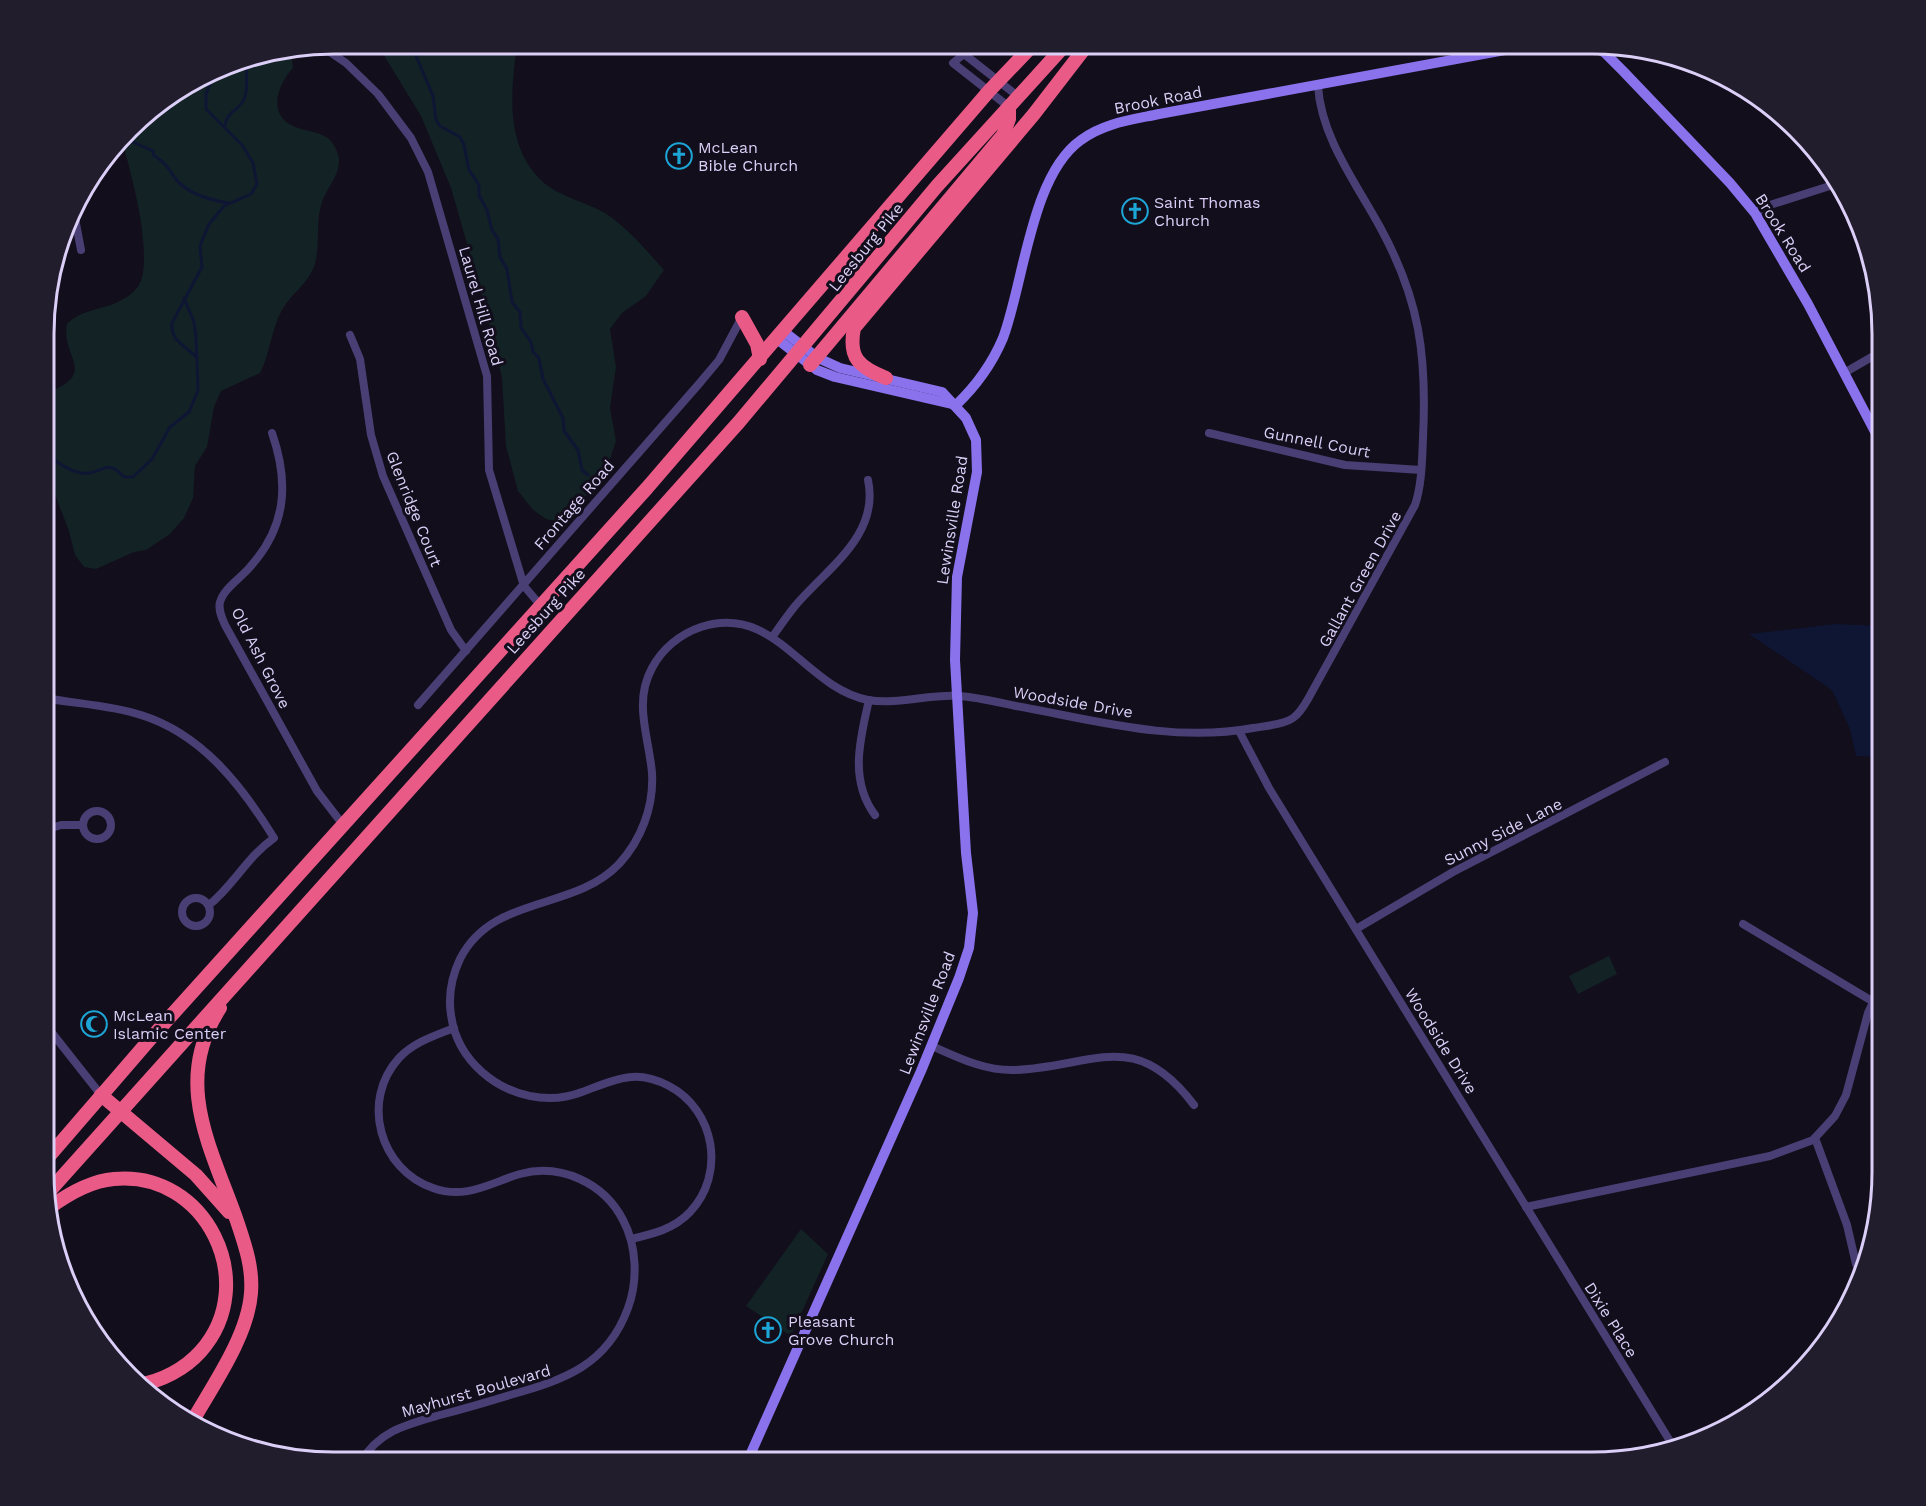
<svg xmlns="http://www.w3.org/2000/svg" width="1926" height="1506" viewBox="0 0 1926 1506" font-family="'Work Sans',sans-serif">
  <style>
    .green { fill: #122225 }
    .water { fill: #0e1634 }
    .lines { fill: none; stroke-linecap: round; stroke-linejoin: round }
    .stream { stroke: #0e1634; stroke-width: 3 }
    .street { stroke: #4a3f74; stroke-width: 8 }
    .secondary { stroke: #8a72ec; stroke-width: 10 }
    .highway { stroke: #e95a86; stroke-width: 14 }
    .labels { text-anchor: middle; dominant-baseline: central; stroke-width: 6; stroke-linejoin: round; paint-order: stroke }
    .street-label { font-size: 16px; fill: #dbcff8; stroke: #120e1b }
    .poi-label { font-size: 16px; fill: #dbcff8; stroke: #120e1b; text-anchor: start }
    .rim { fill: none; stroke: #dbcff8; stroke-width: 3 }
  </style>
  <rect width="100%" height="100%" fill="#120e1b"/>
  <!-- green -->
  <g class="green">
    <path d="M377,44H517C511,91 504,146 543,182C560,197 586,202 605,213C628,228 646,250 664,270L646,296L622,313L610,329L616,367L610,408L616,441L608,465L571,517L561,522L546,519L533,510L518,491L506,446L502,378L484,302L451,188L421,116Z"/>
    <path d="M291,51L293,68C279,83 268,110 289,124C301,131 318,131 328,138C334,143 340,155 339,163C338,178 325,190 321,205C316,224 320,245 315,264C308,285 290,294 281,312C271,331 270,354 260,373L221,391L214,407L207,447L195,466L193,498L184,518L170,534L146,550L134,552L96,569L84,567L75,555L69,531L46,471V393C100,374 60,356 67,324C82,308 107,310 125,298C135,292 141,285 143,273C148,233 132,178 122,140L143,115L240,59Z"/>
    <path d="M1609,956L1617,974L1578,994L1569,976Z"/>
    <path d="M801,1229L828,1254L791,1336L746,1306Z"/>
  </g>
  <!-- water -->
  <path class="water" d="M1836,624L1882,626V757L1856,756L1850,729L1832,690L1749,634Z"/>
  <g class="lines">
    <!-- stream -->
    <g class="stream">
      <path d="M411,44L433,96L436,120L440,126L460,137L464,145L469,170L479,185V195L487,210L492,230L498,239L500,257L507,269L512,302L520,312L521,328L531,342L533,352L539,358L543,379L563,418L564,431L578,450L582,470L588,475"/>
      <path d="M227,67L247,66L259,56"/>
      <path d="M225,125C227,111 239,111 244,99C249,89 245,76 247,66"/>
      <path d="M124,138L153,151L154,156C163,160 169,169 175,178C186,193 211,200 228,203"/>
      <path d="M197,358C187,346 170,342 172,323L202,267L200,246L209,224L224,206L251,194L257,184L253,163L243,146L206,109V93L215,74"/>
      <path d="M46,455C57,461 68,471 81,473C102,476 106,456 124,477H133L152,459L170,427L189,412L198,390L196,337L194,322L184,298"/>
    </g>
    <!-- street -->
    <g class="street">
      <path d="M976,44L953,63L1009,107"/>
      <path d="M321,46L346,63L378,94L411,138L428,172L487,376L489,470L524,586L541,606"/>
      <path d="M1605,53L1614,45"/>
      <path d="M964,54L1019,97"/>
      <path d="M74,213L81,250"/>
      <path d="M1755,213L1770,205L1836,184"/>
      <path d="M350,335L360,359L371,435L383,476L451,630L466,651"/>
      <path d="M1844,373L1882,351"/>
      <path d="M272,433C289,482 287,526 250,567C241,578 224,588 220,602C218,610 222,618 225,625L317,791L344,826"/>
      <path d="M1209,433L1345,465L1421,470"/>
      <path d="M773,636C780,626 787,616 795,606C826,569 880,536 868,480"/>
      <path d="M45,698C77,704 110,705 141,715C202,734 242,786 274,838C246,858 234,885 209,905"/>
      <path d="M869,700C860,739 849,780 875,815"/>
      <path d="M418,705L698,385L719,360L742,317"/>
      <path d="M1239,731L1269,788L1673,1446"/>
      <circle cx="97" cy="825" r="14"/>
      <path d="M45,830L61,825H83"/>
      <circle cx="196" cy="912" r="14"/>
      <path d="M1743,924L1872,1001"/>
      <path d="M1356,929L1453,872L1665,762"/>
      <path d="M45,1024L101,1095"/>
      <path d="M932,1046C959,1058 985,1071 1015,1070C1093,1067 1134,1026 1194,1105"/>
      <path d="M1815,1138L1847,1225L1856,1264"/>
      <path d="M1526,1207L1770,1156L1813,1140L1835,1116L1846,1095L1868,1013L1882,983"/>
      <path d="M631,1239C653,1234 674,1229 690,1212C726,1174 715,1110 669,1086C635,1068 614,1080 582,1092C548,1105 509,1096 482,1072C465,1057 454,1037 451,1015C448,996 452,976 460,959C493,894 573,912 619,864C641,840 654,807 652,773C649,737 633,703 652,668C662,649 680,634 701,627C776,603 803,687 868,700C897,705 929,694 958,696C977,697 997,702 1016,706C1094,720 1173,743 1253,728C1265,726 1282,725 1293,718C1299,714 1304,706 1308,699L1415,505C1422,484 1422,460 1423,438C1427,356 1420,300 1380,227C1356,183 1321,137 1318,86"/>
      <path d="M361,1462C378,1431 408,1424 440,1415C463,1409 487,1402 510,1395C563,1380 607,1366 628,1308C638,1281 637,1246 623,1220C604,1183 561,1163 520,1174C490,1183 466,1200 433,1188C380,1170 360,1101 399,1058C414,1042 434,1036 454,1028"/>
    </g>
    <!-- secondary -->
    <g class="secondary">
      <path d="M1590,44L1605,53L1623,71L1730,183L1755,213L1808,304L1882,445"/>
      <path d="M777,339L817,370L835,377L956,405"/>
      <path d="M956,405C976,386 992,364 1003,338C1024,282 1031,175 1081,140C1104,123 1131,120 1159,114L1538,44"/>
      <path d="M747,1462L921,1071L959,978L969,948L973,913L966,853L955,660L957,577L977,472L976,440L966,418L942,392L840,368L818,358L783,331"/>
    </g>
    <!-- highway -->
    <g class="highway">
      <path d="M742,317L757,344L760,359"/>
      <path d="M810,365L1003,135L1009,119V107"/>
      <path d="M886,378C859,367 848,358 854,328L1034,114L1088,44"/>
      <path d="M101,1095L196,1175L229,1212"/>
      <path d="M44,1162L151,1038L647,488L989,91L1034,44"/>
      <path d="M45,1196L739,422L937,186L1066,44"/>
      <path d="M49,1208C68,1194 90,1181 114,1179C206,1170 261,1283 201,1351C185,1369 162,1381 138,1385"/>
      <path d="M192,1422C213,1385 248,1336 251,1293C253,1267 245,1245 237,1221C211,1147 172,1082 220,1008"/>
    </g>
  </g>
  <!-- icons -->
  <defs>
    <g id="church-ring" transform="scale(1.35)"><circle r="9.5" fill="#120e1b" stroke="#1da5d6" stroke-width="1.5"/><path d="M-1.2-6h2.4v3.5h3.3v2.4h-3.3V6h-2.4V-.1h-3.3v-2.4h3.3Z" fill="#1da5d6"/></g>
    <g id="mosque-ring" transform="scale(1.35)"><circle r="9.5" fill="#120e1b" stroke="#1da5d6" stroke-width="1.5"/><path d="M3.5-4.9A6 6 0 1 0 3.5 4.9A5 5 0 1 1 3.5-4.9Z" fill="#1da5d6"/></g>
  </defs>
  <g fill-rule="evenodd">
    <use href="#church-ring" x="679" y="156"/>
    <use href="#church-ring" x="1135" y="211"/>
    <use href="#mosque-ring" x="94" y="1024"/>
    <use href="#church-ring" x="768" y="1330"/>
  </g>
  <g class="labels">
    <!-- street labels -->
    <g class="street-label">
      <text transform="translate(1158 100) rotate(-11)">Brook Road</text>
      <text transform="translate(1783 233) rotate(58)">Brook Road</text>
      <text transform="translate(866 247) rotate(-51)">Leesburg Pike</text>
      <text transform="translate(481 306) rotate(74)">Laurel Hill Road</text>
      <text transform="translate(1317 442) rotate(11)">Gunnell Court</text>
      <text transform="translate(574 505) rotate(-49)">Frontage Road</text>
      <text transform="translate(414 509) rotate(68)">Glenridge Court</text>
      <text transform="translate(952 520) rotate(-81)">Lewinsville Road</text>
      <text transform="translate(1360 579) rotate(-61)">Gallant Green Drive</text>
      <text transform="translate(546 611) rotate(-48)">Leesburg Pike</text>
      <text transform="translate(261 658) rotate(63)">Old Ash Grove</text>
      <text transform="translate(1073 702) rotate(10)">Woodside Drive</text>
      <text transform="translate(1503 832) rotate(-27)">Sunny Side Lane</text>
      <text transform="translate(927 1013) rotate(-69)">Lewinsville Road</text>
      <text transform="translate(1441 1041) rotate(58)">Woodside Drive</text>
      <text transform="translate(1611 1320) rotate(58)">Dixie Place</text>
      <text transform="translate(476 1391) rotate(-16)">Mayhurst Boulevard</text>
    </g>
    <!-- poi labels -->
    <g class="poi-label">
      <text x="698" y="147">McLean<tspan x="698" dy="18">Bible Church</tspan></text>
      <text x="1154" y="202">Saint Thomas<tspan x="1154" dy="18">Church</tspan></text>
      <text x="113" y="1015">McLean<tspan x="113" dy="18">Islamic Center</tspan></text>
      <text x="788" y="1321">Pleasant<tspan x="788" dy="18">Grove Church</tspan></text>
    </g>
  </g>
  <!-- crop -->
  <path d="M0 0H1926V1506H0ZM334 54H1592A280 280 0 0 1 1872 334V1172A280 280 0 0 1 1592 1452H334A280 280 0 0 1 54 1172V334A280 280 0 0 1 334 54Z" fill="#221d2d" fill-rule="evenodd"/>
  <path class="rim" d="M334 54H1592A280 280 0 0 1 1872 334V1172A280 280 0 0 1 1592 1452H334A280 280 0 0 1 54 1172V334A280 280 0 0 1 334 54Z"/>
</svg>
